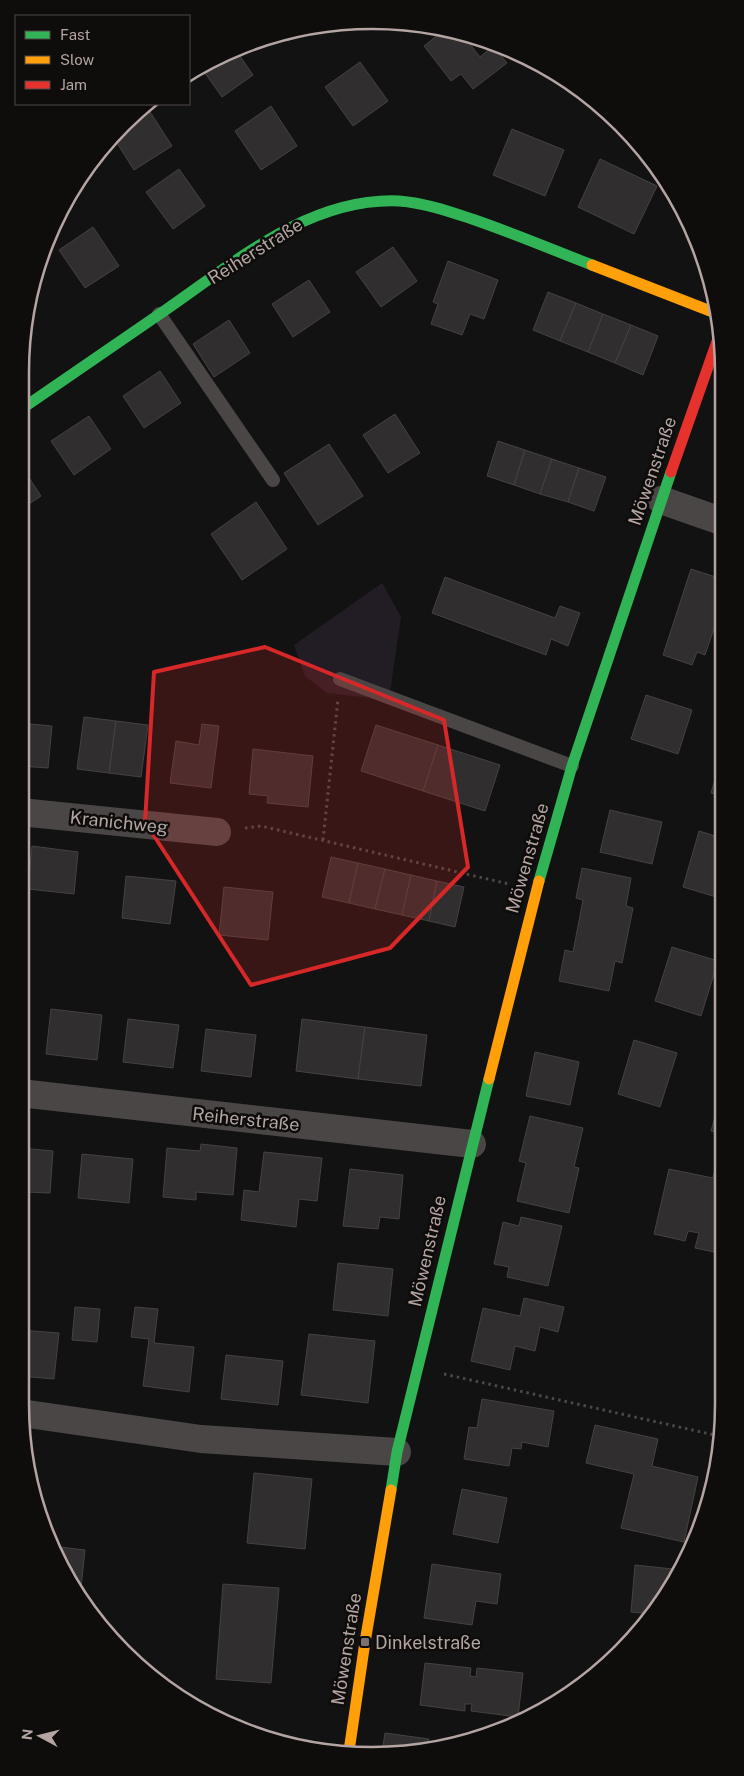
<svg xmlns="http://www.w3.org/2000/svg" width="744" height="1776" viewBox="0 0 744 1776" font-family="'Public Sans',sans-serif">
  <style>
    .green { fill: #221d25 }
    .building { fill: #302e2e; stroke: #464240 }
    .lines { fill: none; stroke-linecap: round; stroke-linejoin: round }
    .path { stroke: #4d4848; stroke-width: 3; stroke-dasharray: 2.5 4; stroke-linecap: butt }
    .lane { stroke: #4b4646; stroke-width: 14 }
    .street { stroke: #4b4646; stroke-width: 28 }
    .fast { stroke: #30b455; stroke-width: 11 }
    .slow { stroke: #ff9f0a; stroke-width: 11 }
    .jam { stroke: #e5322d; stroke-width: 11 }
    .marked { fill: #d62828; fill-opacity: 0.2; stroke: #d62828; stroke-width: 4; stroke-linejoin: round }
    .poi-dot { fill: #7b7170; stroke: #0e0d0c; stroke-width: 2 }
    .labels { text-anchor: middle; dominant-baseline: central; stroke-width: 5; stroke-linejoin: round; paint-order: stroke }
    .street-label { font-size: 18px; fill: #b4a4a2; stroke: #0e0d0c }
    .poi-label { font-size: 18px; fill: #b4a4a2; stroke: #0e0d0c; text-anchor: start }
    .rim { fill: none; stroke: #b4a4a2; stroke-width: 2.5 }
  </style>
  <rect width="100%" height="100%" fill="#121212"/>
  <!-- green -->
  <path class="green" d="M382,583L401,617L389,700L327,693L305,676L294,645Z"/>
  <!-- building -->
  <g class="building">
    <path d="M308,28L288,41L281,32Z"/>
    <path d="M445,29L461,33L480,57L493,46L507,63L473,89L461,74L451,81L424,46Z"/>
    <path d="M235,49L253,75L222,97L200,66L217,56Z"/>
    <path d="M360,62L388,101L353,126L325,87Z"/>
    <path d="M145,104L172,146L134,170L117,143L106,150L103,146L108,140Z"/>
    <path d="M271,106L297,146L261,170L235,131Z"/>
    <path d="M512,129L564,150L545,196L493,175Z"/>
    <path d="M600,159L657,186L634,234L578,207Z"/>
    <path d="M179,169L205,206L173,229L146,192Z"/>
    <path d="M93,227L119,266L85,288L59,250Z"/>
    <path d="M393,247L417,281L381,307L356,272Z"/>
    <path d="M448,261L498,280L484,319L470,314L462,335L431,324L438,304L433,302Z"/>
    <path d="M309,280L330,312L293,337L272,304Z"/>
    <path d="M548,292L576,303L560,341L533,330Z"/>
    <path d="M576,303L603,314L588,352L560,341Z"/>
    <path d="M603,314L631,325L615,363L588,352Z"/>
    <path d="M229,320L250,353L214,377L193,344Z"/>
    <path d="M631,325L658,336L643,375L615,363Z"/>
    <path d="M160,371L181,403L144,428L123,396Z"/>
    <path d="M395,414L420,453L388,473L363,435Z"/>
    <path d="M89,416L111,449L74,475L51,441Z"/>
    <path d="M498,441L525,450L514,485L487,476Z"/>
    <path d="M329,444L363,496L318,525L284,473Z"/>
    <path d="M525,450L552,459L540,494L514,485Z"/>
    <path d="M552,459L579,468L568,502L540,494Z"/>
    <path d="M20,464L41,496L20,510Z"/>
    <path d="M579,468L606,477L594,511L568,502Z"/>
    <path d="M256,502L287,549L242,580L211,534Z"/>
    <path d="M691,569L722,579V605L705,655L697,652L692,665L663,655Z"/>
    <path d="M445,577L555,618L560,606L580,613L568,646L551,639L546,655L432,613Z"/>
    <path d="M646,695L692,710L678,754L631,739Z"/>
    <path d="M84,717L116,721L109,773L77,769Z"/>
    <path d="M116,721L148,725L141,777L109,773Z"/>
    <path d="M20,723L52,726L48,768L20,766Z"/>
    <path d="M202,724L219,726L211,788L170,783L176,741L199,745Z"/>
    <path d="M376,725L438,745L423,791L361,771Z"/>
    <path d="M438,745L500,765L485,811L423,791Z"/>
    <path d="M253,749L313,756L308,807L267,803L268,796L249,794Z"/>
    <path d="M722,756V796L711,793Z"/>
    <path d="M610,810L662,822L652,864L600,852Z"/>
    <path d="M699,831L722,838L723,899L683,887Z"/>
    <path d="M32,846L78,852L74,894L28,889Z"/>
    <path d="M331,857L358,863L349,903L322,897Z"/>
    <path d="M358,863L385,869L375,909L349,903Z"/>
    <path d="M582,868L631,878L626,906L633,908L622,963L615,961L609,991L559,981L565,950L573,952L583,900L576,898Z"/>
    <path d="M385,869L411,875L402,915L375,909Z"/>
    <path d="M411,875L437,881L429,921L402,915Z"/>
    <path d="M126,876L176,881L170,924L122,918Z"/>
    <path d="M437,881L464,887L455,927L429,921Z"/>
    <path d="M224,887L273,892L268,940L219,935Z"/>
    <path d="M672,947L718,961L701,1016L655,1001Z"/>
    <path d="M51,1009L102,1015L97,1060L46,1054Z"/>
    <path d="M128,1019L179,1025L173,1068L123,1062Z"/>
    <path d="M302,1019L365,1027L358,1079L296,1071Z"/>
    <path d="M365,1027L427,1035L421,1086L358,1079Z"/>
    <path d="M206,1029L256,1035L251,1077L201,1071Z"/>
    <path d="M634,1040L677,1053L660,1107L618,1094Z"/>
    <path d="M535,1052L579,1062L570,1105L526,1096Z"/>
    <path d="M723,1087V1134L711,1131Z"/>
    <path d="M530,1116L583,1128L574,1167L579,1168L569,1213L517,1201L526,1163L519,1161Z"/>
    <path d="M201,1144L237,1148L233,1195L196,1192V1200L163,1197L167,1148L200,1151Z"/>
    <path d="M20,1148L53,1151L50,1193L26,1192L24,1221H20Z"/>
    <path d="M264,1152L322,1158L317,1201L299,1199L296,1227L241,1220L244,1190L259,1192Z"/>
    <path d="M82,1154L133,1159L129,1203L78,1198Z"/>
    <path d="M717,1160L723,1162L724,1254L695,1248L699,1233L688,1231L685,1241L654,1234L669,1169L713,1178Z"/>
    <path d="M350,1169L403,1175L399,1219L380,1217L378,1229L343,1226Z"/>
    <path d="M521,1217L562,1226L548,1286L507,1277L509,1267L494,1264L503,1222L519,1226Z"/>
    <path d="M338,1263L393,1269L388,1316L333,1310Z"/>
    <path d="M524,1298L564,1307L558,1332L540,1327L535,1351L515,1346L510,1370L471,1361L483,1308L520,1316Z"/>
    <path d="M75,1307L100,1309L97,1342L72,1340Z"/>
    <path d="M135,1307L158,1309L154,1343L194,1347L189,1392L143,1386L149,1339L131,1337Z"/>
    <path d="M20,1330L59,1333L54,1379L20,1376Z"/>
    <path d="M309,1334L375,1341L368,1403L301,1395Z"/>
    <path d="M226,1355L283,1361L278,1405L221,1399Z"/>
    <path d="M482,1399L554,1411L548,1447L522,1442L521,1449L512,1448L509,1466L464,1459L469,1427L477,1428Z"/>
    <path d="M595,1425L658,1439L652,1466L698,1477L684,1542L621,1528L634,1474L586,1463Z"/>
    <path d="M254,1473L312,1479L305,1549L247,1543Z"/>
    <path d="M462,1489L507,1498L498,1543L453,1534Z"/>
    <path d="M52,1546L85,1550L80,1597L67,1580Z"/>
    <path d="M432,1564L501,1574L497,1604L476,1601L472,1625L424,1618Z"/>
    <path d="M635,1565L682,1570L677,1580L652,1614L631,1612Z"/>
    <path d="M223,1584L279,1588L271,1683L216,1679Z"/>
    <path d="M425,1663L471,1668L470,1676L476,1677L477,1668L523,1673L518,1717L471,1711L472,1704H465V1711L420,1705Z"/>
    <path d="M385,1733L429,1739L427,1751L418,1753L382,1752Z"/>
  </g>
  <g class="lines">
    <!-- path -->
    <g class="path">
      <path d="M245,828L261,826L509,884"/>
      <path d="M323,840L338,699"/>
      <path d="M444,1374L719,1436"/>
    </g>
    <!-- lane -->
    <g class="lane">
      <path d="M159,314L273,480"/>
      <path d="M340,679L572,766"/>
    </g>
    <!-- street -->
    <g class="street">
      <path d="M661,500L721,521"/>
      <path d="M20,812L217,832"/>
      <path d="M20,1093L472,1144"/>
      <path d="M21,1413L201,1439L397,1452"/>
    </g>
    <!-- fast -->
    <g class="fast">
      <path d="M20,410C69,376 118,343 167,309C235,262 310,197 399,201C425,203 448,211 472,219C513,233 553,250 592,265"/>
      <path d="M539,881L572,766L671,472"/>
      <path d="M391,1490L397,1452L489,1079"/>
    </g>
    <!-- slow -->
    <g class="slow">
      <path d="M592,265L718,314"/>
      <path d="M489,1079L539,881"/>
      <path d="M349,1751L365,1642L391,1490"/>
    </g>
    <!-- jam -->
    <path class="jam" d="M671,472L721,330"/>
  </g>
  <!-- marked area -->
  <path class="marked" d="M265,647L444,720L468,867L390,948L251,985L145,822L154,672Z"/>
  <!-- markers -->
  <rect class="poi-dot" x="360" y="1637" width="10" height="10" rx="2.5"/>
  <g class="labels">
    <!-- street labels -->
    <g class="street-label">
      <text transform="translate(255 251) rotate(-32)">Reiherstraße</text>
      <text transform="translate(652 471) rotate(-71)">Möwenstraße</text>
      <text transform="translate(119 822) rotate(6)">Kranichweg</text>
      <text transform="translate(527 858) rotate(-74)">Möwenstraße</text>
      <text transform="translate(246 1119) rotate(6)">Reiherstraße</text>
      <text transform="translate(427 1251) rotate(-77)">Möwenstraße</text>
      <text transform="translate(346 1649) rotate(-81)">Möwenstraße</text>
    </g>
    <!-- poi labels -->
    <g class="poi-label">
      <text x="375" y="1642">Dinkelstraße</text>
    </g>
  </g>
  <!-- crop -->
  <path d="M0 0H744V1776H0ZM372 29H372A343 343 0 0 1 715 372V1404A343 343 0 0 1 372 1747H372A343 343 0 0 1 29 1404V372A343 343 0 0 1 372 29Z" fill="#0e0d0c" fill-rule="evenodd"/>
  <path class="rim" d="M372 29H372A343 343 0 0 1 715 372V1404A343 343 0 0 1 372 1747H372A343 343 0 0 1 29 1404V372A343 343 0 0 1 372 29Z"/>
  <!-- legend -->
  <rect x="15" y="15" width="175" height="90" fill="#0e0d0c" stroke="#504948"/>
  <rect x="25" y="31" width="25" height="8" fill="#30b455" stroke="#504948"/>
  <text x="60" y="40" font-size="15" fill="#b4a4a2">Fast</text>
  <rect x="25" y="56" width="25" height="8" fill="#ff9f0a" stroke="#504948"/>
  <text x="60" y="65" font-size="15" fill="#b4a4a2">Slow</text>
  <rect x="25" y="81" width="25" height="8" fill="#e5322d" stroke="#504948"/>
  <text x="60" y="90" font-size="15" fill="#b4a4a2">Jam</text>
  <!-- north arrow -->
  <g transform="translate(40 1736) rotate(277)" stroke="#0e0d0c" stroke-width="4" paint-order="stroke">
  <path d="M0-4L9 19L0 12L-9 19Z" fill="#b4a4a2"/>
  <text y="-8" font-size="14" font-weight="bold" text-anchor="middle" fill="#b4a4a2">N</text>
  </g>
</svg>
